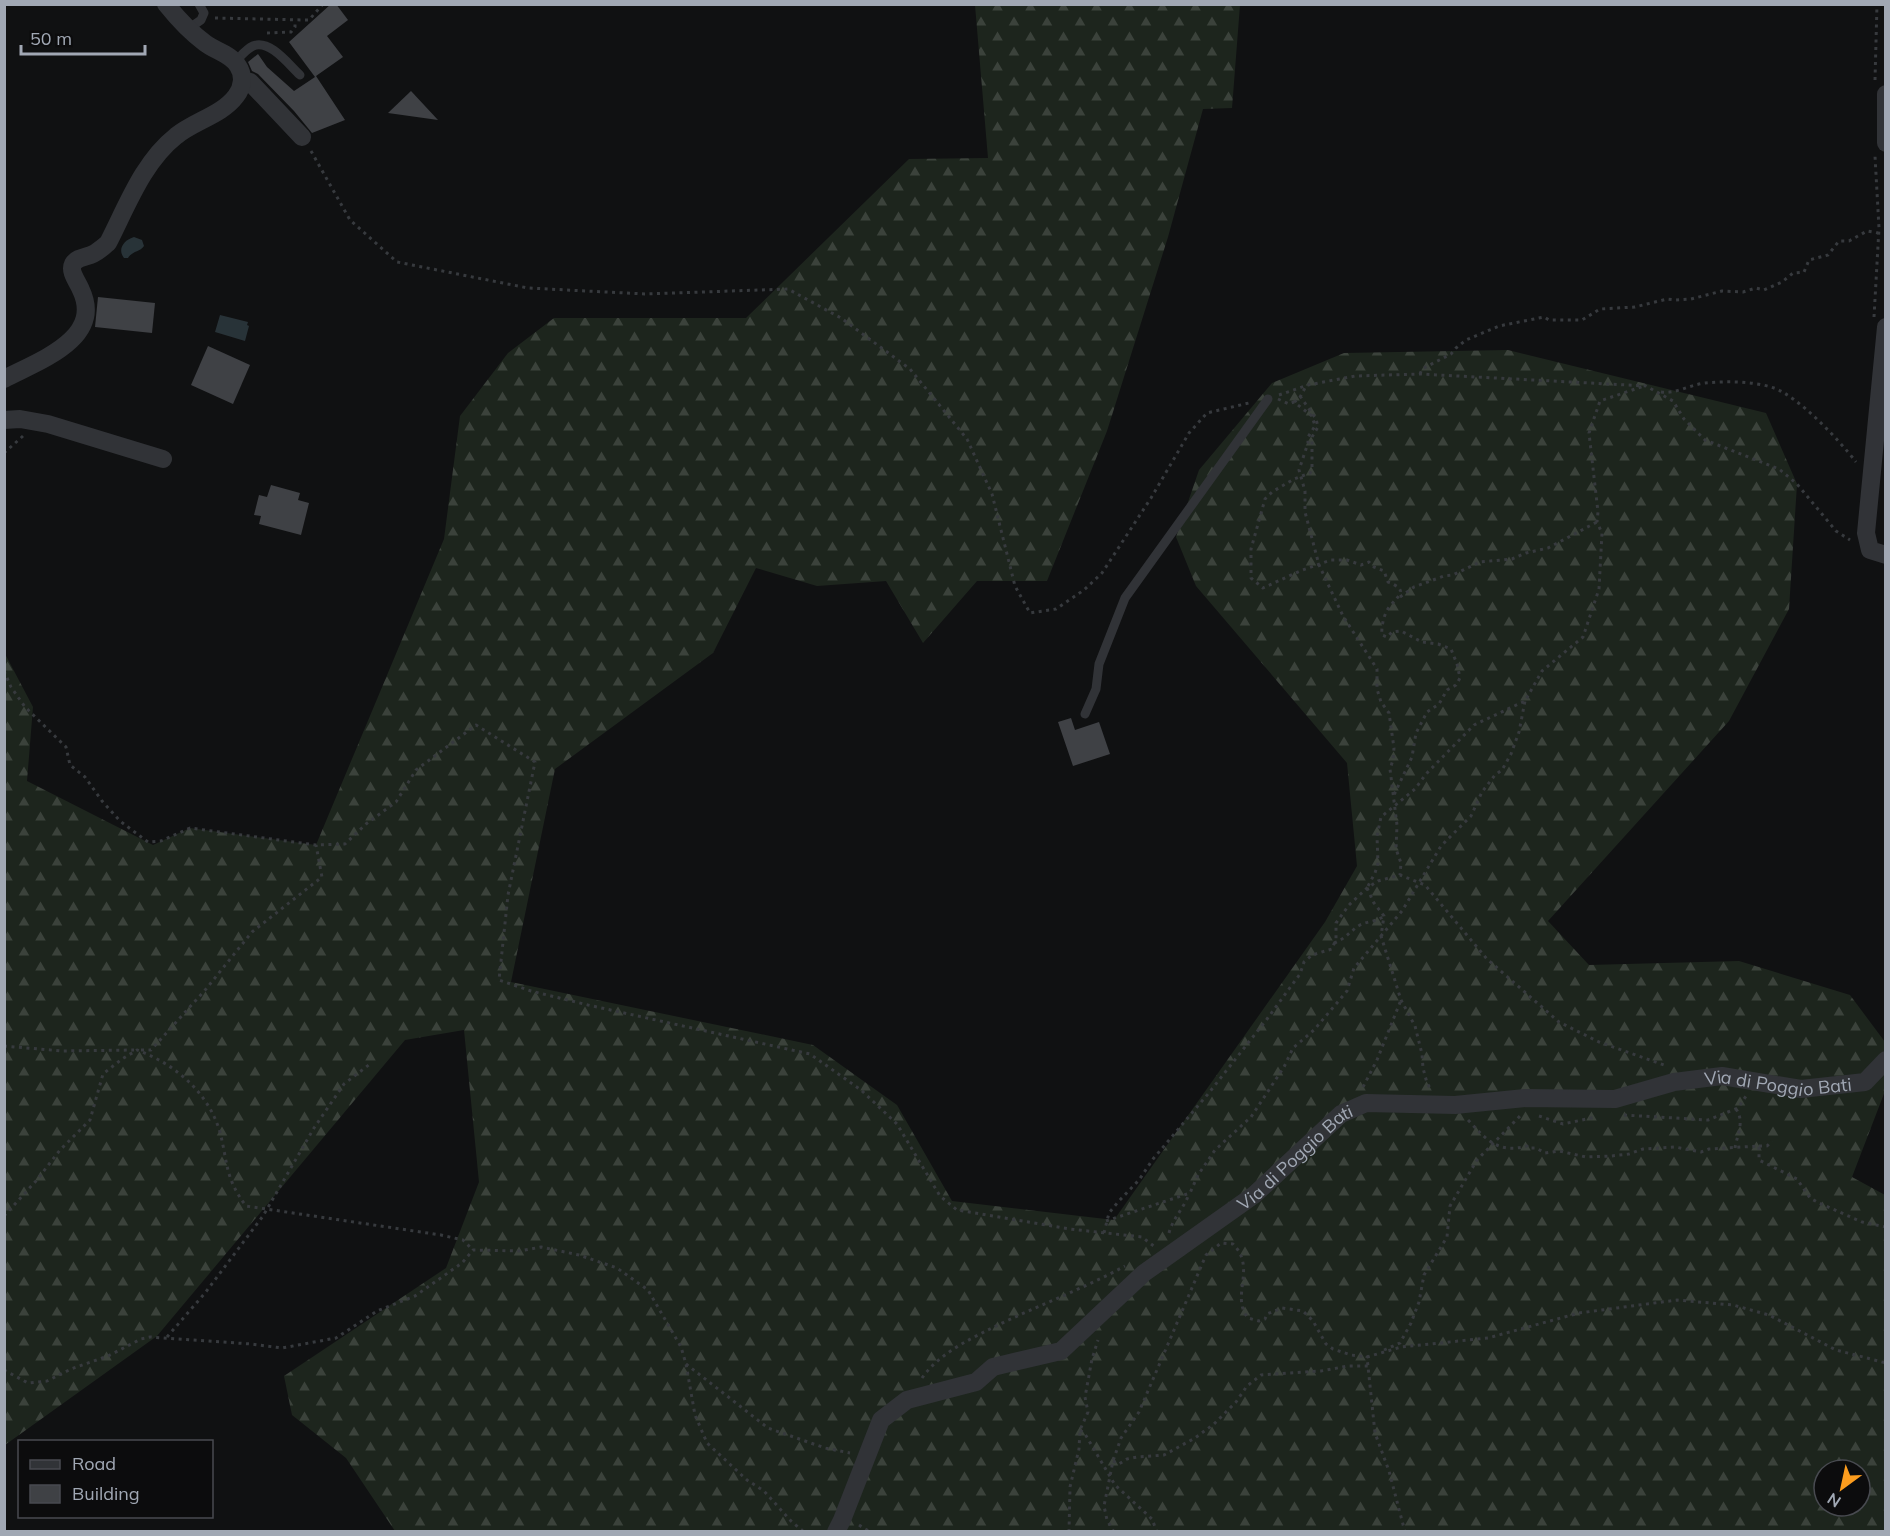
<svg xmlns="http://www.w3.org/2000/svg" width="1890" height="1536" viewBox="0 0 1890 1536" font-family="Mulish,sans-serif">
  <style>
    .forest { fill: url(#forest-firs); fill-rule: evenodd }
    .water { fill: #283338 }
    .building { fill: #3f4145 }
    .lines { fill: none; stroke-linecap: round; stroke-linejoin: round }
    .path { stroke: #373a3e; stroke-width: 3; stroke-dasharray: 3 4.5; stroke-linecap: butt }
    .lane { stroke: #313337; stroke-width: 9 }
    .street { stroke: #313337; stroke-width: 18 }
    .labels { text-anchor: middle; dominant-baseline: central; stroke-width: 4.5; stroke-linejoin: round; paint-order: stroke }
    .street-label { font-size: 18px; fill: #a1a8b4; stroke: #0c0c0d }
  </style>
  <defs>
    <pattern id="forest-firs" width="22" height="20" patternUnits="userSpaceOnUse" patternTransform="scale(1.5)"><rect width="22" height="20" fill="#1d251d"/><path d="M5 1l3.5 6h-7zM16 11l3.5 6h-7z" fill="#3b423b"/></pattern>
  </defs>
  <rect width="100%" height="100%" fill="#101112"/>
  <!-- forest -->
  <path class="forest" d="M975,5H1240L1232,108L1203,109L1168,237L1107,431L1047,581H977L923,643L886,581L817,586L756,568L713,653L555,769L511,982L813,1045L897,1105L952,1201L1114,1220L1325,922L1357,866L1347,763L1196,586L1176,537L1199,470L1272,383L1344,353L1508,350L1766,413L1797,484L1789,609L1729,721L1548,921L1589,965L1739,961L1850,995L1885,1042V1091L1852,1177L1885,1195V1531H395L346,1458L292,1415L284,1376L446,1268L479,1182L464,1030L405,1040L157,1336L5,1445L4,652L33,707L27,781L153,845L190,828L316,845L444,539L460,416L508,353L554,318H746L909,159L988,158ZM1824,1470H1860V1506H1824Z"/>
  <!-- water -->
  <g class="water">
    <path d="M134,237L142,240L144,246C140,252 132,251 128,258H124C117,249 124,240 134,237Z"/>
    <path d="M220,315L248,322L247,325L249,326L245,341L215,332Z"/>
  </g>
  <!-- building -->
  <g class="building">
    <path d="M331,4H336L348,20L327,36L343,57L316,76L345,120L312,133L294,111L258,74L252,71L248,62L258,54L267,67L294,91L315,77L289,42Z"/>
    <path d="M411,91L438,120L388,113Z"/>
    <path d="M98,297L155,303L152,333L95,327Z"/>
    <path d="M208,346L250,365L233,404L191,385Z"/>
    <path d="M271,485L300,493L298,500L309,503L301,535L259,524L261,516L254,515L259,495L267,497Z"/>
    <path d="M1071,718L1075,730L1099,722L1110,754L1073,766L1058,722Z"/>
  </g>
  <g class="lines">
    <!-- path -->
    <g class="path">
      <path d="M215,18L304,20H309L323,4"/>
      <path d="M267,33L291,32L295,27V20"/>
      <path d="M1875,80L1877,4"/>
      <path d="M311,151L350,220L397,262L528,288L645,294L788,289L841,318L910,369L967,439L992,494L1015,586L1030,613L1056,609L1084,590L1102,573L1151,498L1189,433L1207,413L1249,403"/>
      <path d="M1874,317L1879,228L1875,156"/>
      <path d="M1420,374L1422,369L1451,354L1456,348L1466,340L1499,326L1544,317L1549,320H1582L1600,309L1635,307L1667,299L1676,300L1691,299L1722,291L1743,292L1756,288L1764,290L1782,282L1793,273L1804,272L1809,260L1828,255L1839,241H1849L1867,231L1878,233"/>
      <path d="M1661,392C1676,394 1689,385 1705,383C1727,381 1753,381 1774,388C1799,397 1840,441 1856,462"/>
      <path d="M1279,395L1308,385L1355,376L1420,374L1646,386L1673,401L1684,419L1705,440L1779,469L1797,484L1836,531L1850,540"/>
      <path d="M1300,396L1316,419L1318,427L1312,437V470L1310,473L1294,479L1272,492L1265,499L1251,549V578L1263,588L1300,571L1331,560H1347L1361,565L1369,562L1374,567L1384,571L1388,582C1409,590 1399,595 1390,606C1384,613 1381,627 1382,635L1387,637L1392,632L1401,631L1422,642L1438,644L1451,649L1457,664L1460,678L1456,685L1447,690L1439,704L1427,712L1416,733L1412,757L1393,797"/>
      <path d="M1278,399L1289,404L1294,402L1312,416L1315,426L1308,437V443L1299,470L1305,491V512L1319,565L1343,616L1377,669V689L1381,702L1389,713L1394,748L1393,760L1390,769L1397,825L1396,849L1401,863L1400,875"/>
      <path d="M1294,402L1299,399L1305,388"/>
      <path d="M4,453L23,436"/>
      <path d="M1400,597L1414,587L1444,576L1453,575L1480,562L1512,559L1526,553L1548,548L1597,522"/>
      <path d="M4,671L11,687L25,707L66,747L70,765L85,777L102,801L120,821L148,842L161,841L190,828L316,845L345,844L366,824L396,802L416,770L476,725L535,762L508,895L499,980L531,991L588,1005L810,1054L861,1090L897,1124L940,1196L957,1210L1070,1229L1142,1237L1155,1247"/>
      <path d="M1368,886L1375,873L1378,863L1377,836L1381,817L1415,789L1426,774L1474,725L1525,701L1542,671L1583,637L1599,589L1602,533L1597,522L1598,512L1589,433L1600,401L1644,386"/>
      <path d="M1367,888L1374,903L1384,916L1381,936L1401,1000L1415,1026L1422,1054L1423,1068L1427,1083L1430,1088"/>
      <path d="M1334,943C1347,938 1350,931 1360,925C1368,921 1376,922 1384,916"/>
      <path d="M4,1046L62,1051L134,1050"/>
      <path d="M141,1050H151L206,989L252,932L322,877L316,845"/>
      <path d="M1363,1087L1377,1060L1401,1000"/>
      <path d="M1624,1115L1708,1120L1738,1108L1746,1096"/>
      <path d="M1539,1116L1563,1124L1596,1117"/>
      <path d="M1468,1120C1486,1139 1497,1154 1527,1146L1528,1148H1536L1545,1153L1559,1151L1586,1157L1611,1156L1629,1154L1643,1149L1675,1147L1701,1152L1709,1149L1759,1146V1160L1797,1179L1810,1198L1819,1203L1862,1222L1886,1227"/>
      <path d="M1759,1146H1767L1772,1141"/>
      <path d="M1735,1148C1737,1135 1745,1122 1736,1109"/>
      <path d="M4,1216L36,1181L60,1150L90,1120L103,1074L122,1059L137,1050C175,1064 208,1092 220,1132C228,1164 225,1178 246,1206L441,1235L463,1240L473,1250"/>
      <path d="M1106,1221L1190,1193L1198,1175L1215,1150L1251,1117L1284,1067L1293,1048L1314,1030L1347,991L1354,968L1402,911L1441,846L1471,816L1482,792L1495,775L1502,770L1511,754L1519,732L1525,701"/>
      <path d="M1104,1233L1109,1213L1118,1202L1139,1180L1153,1159L1208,1094L1267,1019L1300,974L1304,962L1312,955L1332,949L1336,939V923L1349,905L1367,888L1378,881L1400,875L1425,885L1487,959L1559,1022L1599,1042L1667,1066"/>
      <path d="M1169,1233C1173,1218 1184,1208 1189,1194"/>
      <path d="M167,1337L205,1293L263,1216L314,1128L344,1084L370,1064"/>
      <path d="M1384,1350L1400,1343L1411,1323L1419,1302L1424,1275L1447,1237L1450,1206L1477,1160L1520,1116"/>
      <path d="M1369,1356L1367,1357L1375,1433L1389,1471L1405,1532"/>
      <path d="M686,1364L768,1428L825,1448L850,1453"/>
      <path d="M4,1370L28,1383L47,1381L71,1369L108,1356L141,1339L150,1337L251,1344L282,1348L336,1338L377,1311L415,1296L462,1263L473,1250L520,1251L541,1247L579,1255L617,1268L648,1290L681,1347L686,1364L695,1415L707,1443L747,1480L764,1491L791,1521L804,1532"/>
      <path d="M922,1378C938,1355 966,1341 990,1329C1034,1307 1081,1290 1125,1266"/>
      <path d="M1080,1430L1085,1434L1115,1485L1152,1519L1157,1532"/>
      <path d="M1113,1461L1119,1464L1127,1459L1137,1457L1164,1455L1195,1438L1214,1424L1236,1402L1247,1386L1261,1375L1321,1371L1348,1366H1368"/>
      <path d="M859,1525L870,1532"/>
      <path d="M1069,1532L1070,1487L1079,1449L1080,1430L1088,1412L1085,1397L1092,1359L1098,1340"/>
      <path d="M1114,1532L1107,1520L1104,1506L1113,1461L1121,1438L1139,1412L1206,1255L1221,1243L1233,1244C1257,1268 1230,1296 1248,1318L1259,1321L1265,1319L1267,1314L1282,1308L1303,1311L1313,1321L1326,1344L1333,1349L1351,1355L1367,1357L1401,1347L1488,1338L1579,1313L1677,1300L1733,1305L1769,1315L1836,1350L1886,1363"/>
    </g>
    <!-- lane -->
    <g class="lane">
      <path d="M188,29L201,20L204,13L199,4"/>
      <path d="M235,62C240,57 246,49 253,46C270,39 289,65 300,75"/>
      <path d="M1085,714L1096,689L1099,664L1125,598L1268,399"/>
    </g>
    <!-- street -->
    <g class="street">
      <path d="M243,81L250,82L302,137"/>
      <path d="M1886,94V143"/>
      <path d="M1886,327L1866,533L1870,550L1886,555"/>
      <path d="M4,379C38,361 104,339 81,290C78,282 69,272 73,264C77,257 87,257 93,254C99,251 103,247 108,243C127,206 143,162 176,136C194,121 222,115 236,96C243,87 244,75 238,66C231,54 215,51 205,43C190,32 178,19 166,4"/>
      <path d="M4,420L20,419L48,424L163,459"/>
      <path id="s1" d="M836,1532L842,1520L881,1420L907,1400L976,1382L993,1367L1061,1351L1144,1273L1254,1195L1341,1114L1366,1103L1455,1105L1525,1098L1615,1099L1674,1082L1722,1076L1801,1089L1865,1082L1886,1060"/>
    </g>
  </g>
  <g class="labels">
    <!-- street labels -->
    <g class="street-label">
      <text stroke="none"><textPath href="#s1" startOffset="1128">Via di Poggio Bati</textPath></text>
      <text stroke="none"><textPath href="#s1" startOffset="622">Via di Poggio Bati</textPath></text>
    </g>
  </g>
  <!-- border -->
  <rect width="1890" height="1536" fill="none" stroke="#a1a8b4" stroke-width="12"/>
  <!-- legend -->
  <rect x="18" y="1440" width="195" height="78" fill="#0c0c0d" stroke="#484a50" stroke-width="1.5"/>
  <rect x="30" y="1460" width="30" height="9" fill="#313337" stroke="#484a50" stroke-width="1.5"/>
  <text x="72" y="1470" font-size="18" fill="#a1a8b4">Road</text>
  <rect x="30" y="1485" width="30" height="18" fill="#3f4145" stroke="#484a50" stroke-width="1.5"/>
  <text x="72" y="1500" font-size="18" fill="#a1a8b4">Building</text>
  <!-- north arrow -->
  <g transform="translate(1842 1488) rotate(213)"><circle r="28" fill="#0c0c0d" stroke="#484a50" stroke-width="1.5"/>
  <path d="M0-4.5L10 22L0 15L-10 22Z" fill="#fd9d1e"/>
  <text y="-9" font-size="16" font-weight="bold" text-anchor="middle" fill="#a1a8b4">N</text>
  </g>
  <!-- scale -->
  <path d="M21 45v9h124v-9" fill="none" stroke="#a1a8b4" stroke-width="3"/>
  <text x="30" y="45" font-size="18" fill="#a1a8b4" stroke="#0c0c0d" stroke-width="4.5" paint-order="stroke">50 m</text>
</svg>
